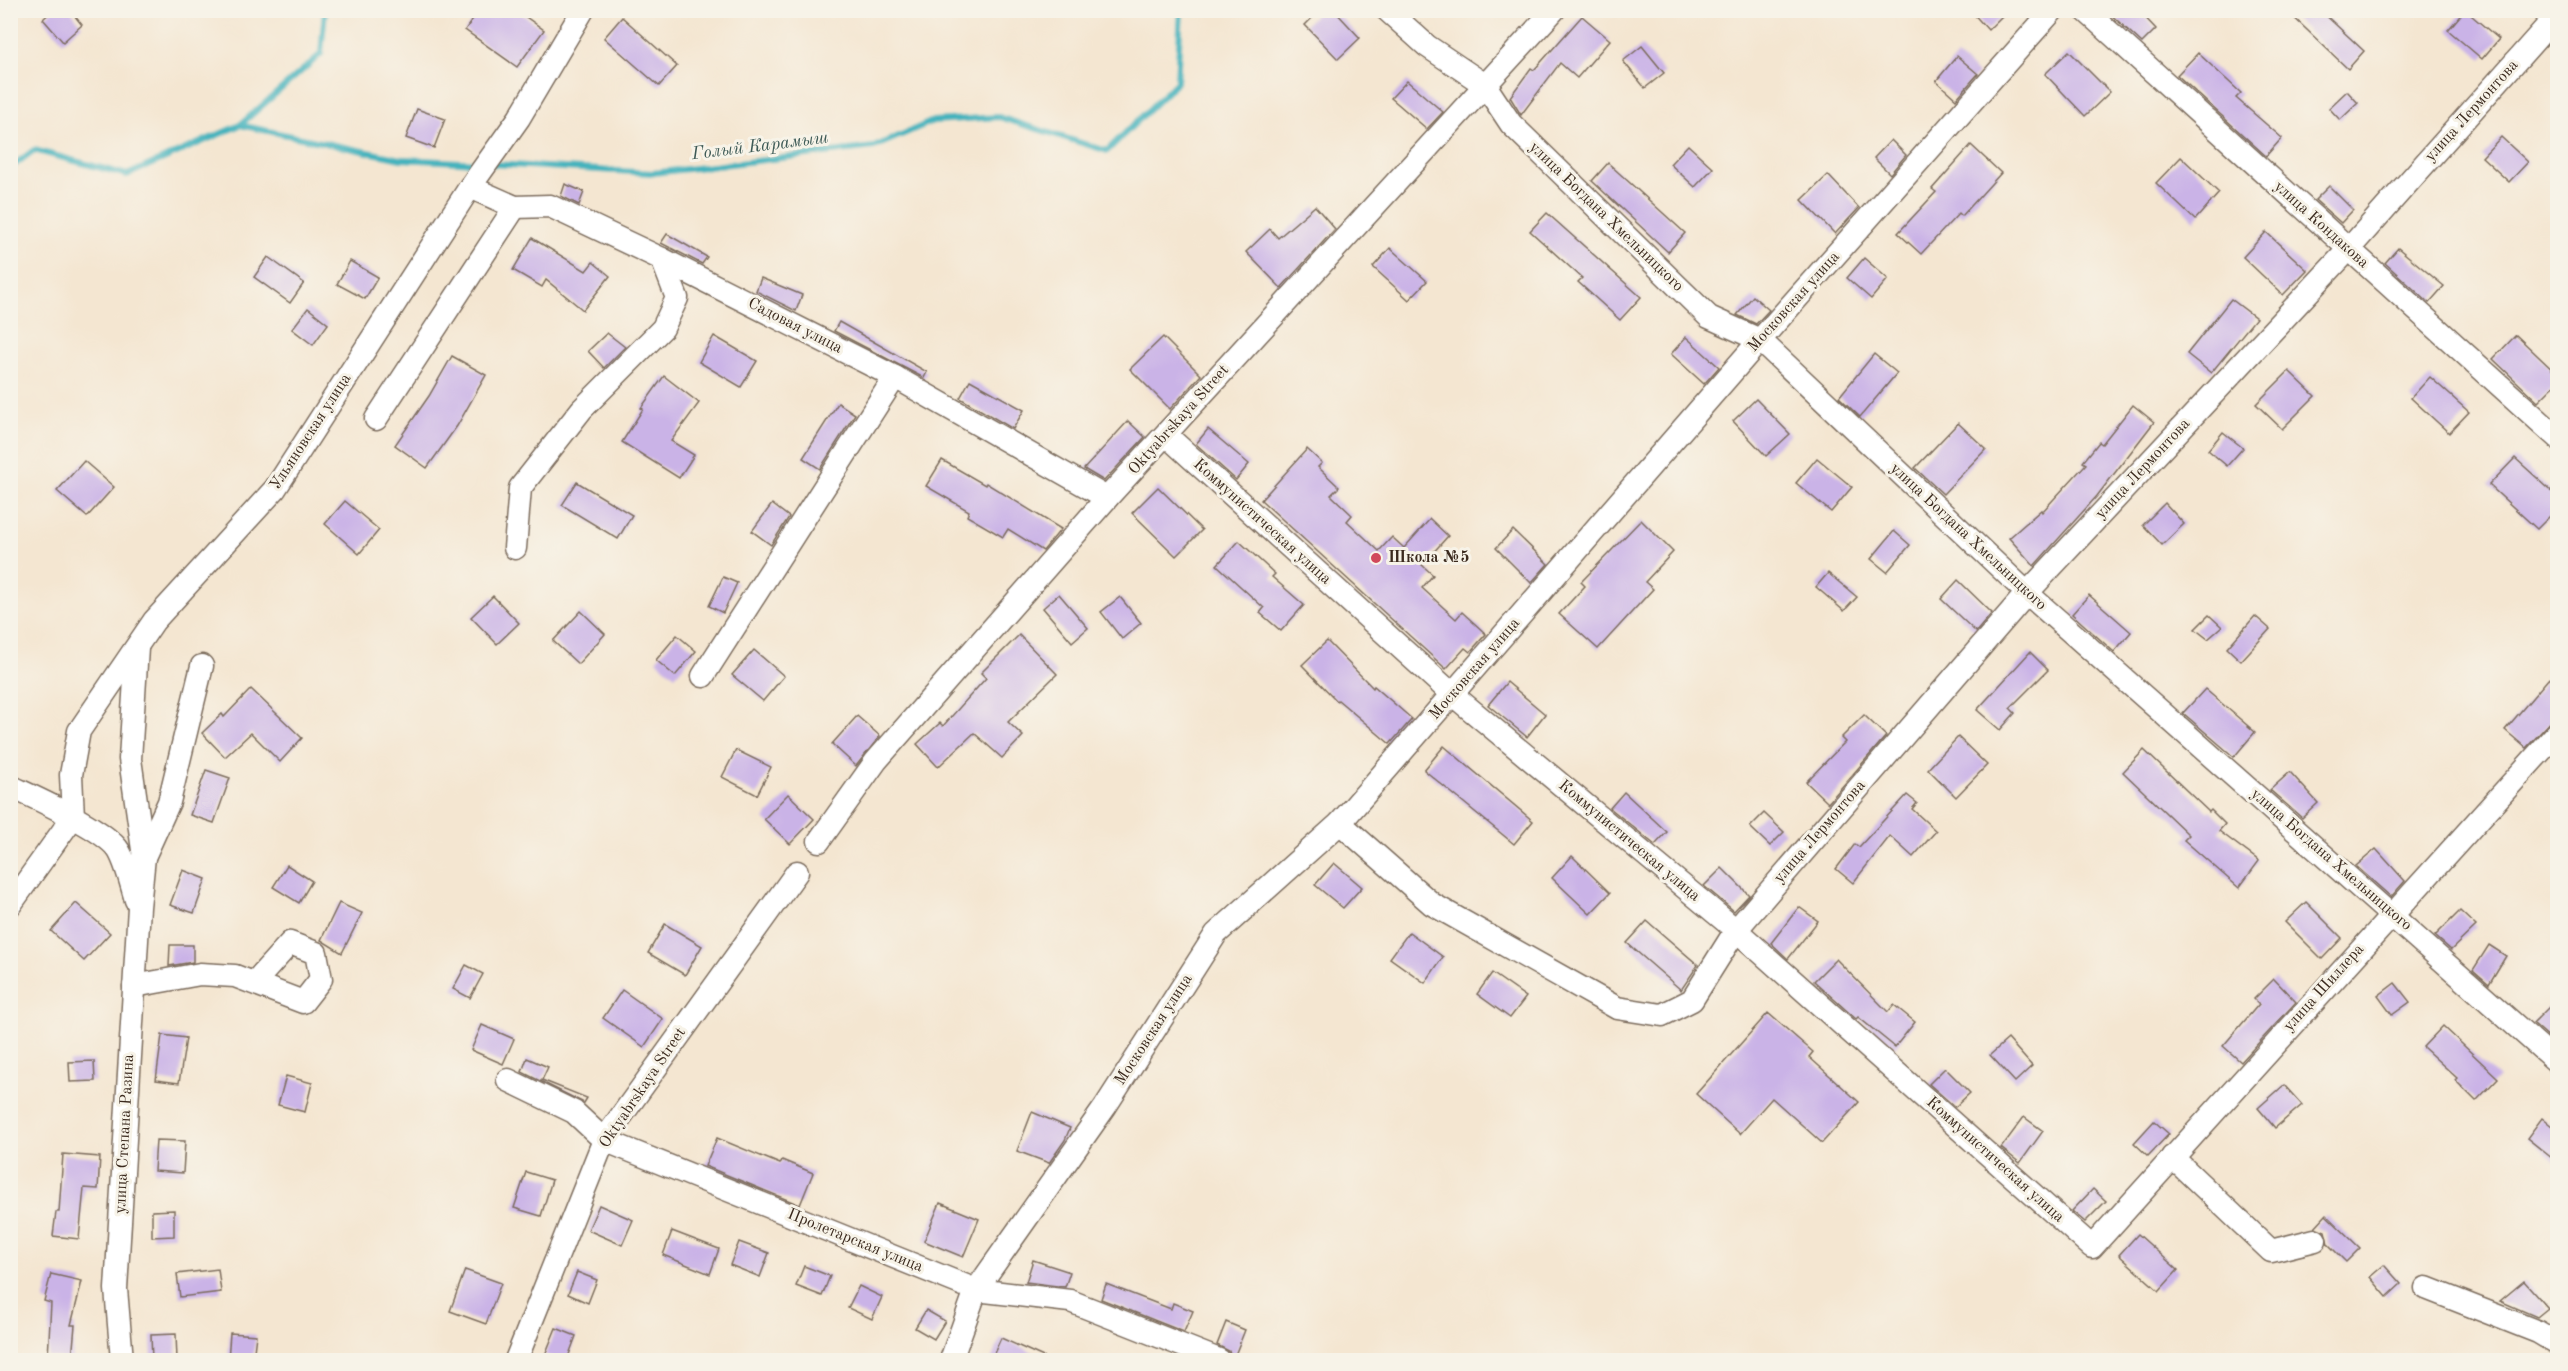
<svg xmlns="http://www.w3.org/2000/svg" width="2568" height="1371" viewBox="0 0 2568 1371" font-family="'Old Standard TT',serif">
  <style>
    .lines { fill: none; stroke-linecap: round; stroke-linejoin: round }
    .stream { stroke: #44b3bd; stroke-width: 6 }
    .building { fill: #cab3e7 }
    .minor-casing { stroke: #7c6c5d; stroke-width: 25 }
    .minor { stroke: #fff; stroke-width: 22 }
    .poi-dot { fill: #d1495b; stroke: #f7f3e8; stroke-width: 2 }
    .labels { text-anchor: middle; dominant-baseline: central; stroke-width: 6; stroke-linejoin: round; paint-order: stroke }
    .street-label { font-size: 16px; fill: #3b2a1e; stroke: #f7f3e8 }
    .poi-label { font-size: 16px; font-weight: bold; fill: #3b2a1e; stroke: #f7f3e8; text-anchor: start }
    .water-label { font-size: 18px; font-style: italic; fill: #3e5a56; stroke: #f7f3e8 }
  </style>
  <rect width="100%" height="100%" fill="#f7f3e8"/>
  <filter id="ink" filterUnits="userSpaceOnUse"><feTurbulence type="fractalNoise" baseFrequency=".0167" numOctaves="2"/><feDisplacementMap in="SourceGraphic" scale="12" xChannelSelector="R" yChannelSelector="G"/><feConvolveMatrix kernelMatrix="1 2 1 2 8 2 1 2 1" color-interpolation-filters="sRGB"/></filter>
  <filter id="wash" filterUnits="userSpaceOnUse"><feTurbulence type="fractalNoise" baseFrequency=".008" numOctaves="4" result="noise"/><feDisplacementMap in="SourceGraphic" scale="24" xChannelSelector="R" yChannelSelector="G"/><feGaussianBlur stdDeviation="1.35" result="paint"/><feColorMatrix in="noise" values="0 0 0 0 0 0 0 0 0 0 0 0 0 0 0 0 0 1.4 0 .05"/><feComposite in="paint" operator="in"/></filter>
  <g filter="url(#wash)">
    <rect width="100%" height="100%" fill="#f4e6d1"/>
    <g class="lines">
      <!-- stream -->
      <g class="stream">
        <path d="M240,125L401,159L479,163"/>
        <path d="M492,164L653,173L874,147L933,121L999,117L1107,151L1177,82L1181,10"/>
        <path d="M10,168L34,150L127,175L240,125L321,54L325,10"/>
      </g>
    </g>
    <g id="blocks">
      <!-- building -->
      <g class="building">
        <path d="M53,10H70L82,25L63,42L43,19Z"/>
        <path d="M479,10H516L544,30L517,67L465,30Z"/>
        <path d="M1320,10H1334L1360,38L1338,59L1305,25Z"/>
        <path d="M1970,10H2008L1988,30Z"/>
        <path d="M2106,10H2138L2156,29L2142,43Z"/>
        <path d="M2286,10H2320L2364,51L2348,69Z"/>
        <path d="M2465,10L2499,39L2482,59L2448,30Z"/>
        <path d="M1582,16L1610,40L1577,78L1560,63L1521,115L1510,97L1531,68L1534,70Z"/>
        <path d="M622,17L677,66L659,86L604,38Z"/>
        <path d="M1642,46L1664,73L1645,88L1623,61Z"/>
        <path d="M2069,51L2110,92L2085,116L2045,74Z"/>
        <path d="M2198,53L2241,93L2236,98L2282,138L2266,156L2177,75Z"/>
        <path d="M1957,56L1978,74L1956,99L1936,81Z"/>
        <path d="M1407,81L1443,112L1427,129L1391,98Z"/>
        <path d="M2347,91L2358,103L2340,120L2329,108Z"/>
        <path d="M417,109L445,119L434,148L406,138Z"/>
        <path d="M2501,137L2528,162L2509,182L2482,157Z"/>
        <path d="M1891,140L1906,155L1890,174L1874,158Z"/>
        <path d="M1688,145L1713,168L1695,187L1670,164Z"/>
        <path d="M1971,145L2001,173L1962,216L1959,213L1921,254L1898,233L1936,192L1932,189Z"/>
        <path d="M2181,157L2219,193L2195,220L2156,183Z"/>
        <path d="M1608,163L1685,233L1668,252L1592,181Z"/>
        <path d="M1828,175L1859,208L1835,234L1802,200Z"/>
        <path d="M565,184L584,192L579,205L561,196Z"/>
        <path d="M2329,186L2353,210L2341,223L2315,200Z"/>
        <path d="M1315,206L1335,229L1281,288L1246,252L1270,229L1278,238Z"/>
        <path d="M1547,213L1641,297L1620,320L1578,282L1582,278L1530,231Z"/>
        <path d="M2266,232L2307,270L2283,295L2243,257Z"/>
        <path d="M667,234L707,257L702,264L661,243Z"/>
        <path d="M532,238L586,271L593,262L610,276L583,310L546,280L542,287L513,270Z"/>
        <path d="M1390,248L1427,281L1409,300L1373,267Z"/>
        <path d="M2398,248L2444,286L2429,303L2385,263Z"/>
        <path d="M268,257L304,283L290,303L254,277Z"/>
        <path d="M1864,258L1888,279L1871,299L1847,278Z"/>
        <path d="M350,261L378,277L365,299L337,284Z"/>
        <path d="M761,278L802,295L796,311L756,291Z"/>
        <path d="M1753,296L1769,310L1756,324L1737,315Z"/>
        <path d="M2231,299L2256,318L2211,373L2187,354Z"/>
        <path d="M308,308L328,324L313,345L292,329Z"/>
        <path d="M839,322L927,372L924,378L834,331Z"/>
        <path d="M607,333L625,347L604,368L588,351Z"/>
        <path d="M2516,335L2558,375V382L2538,402L2493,359Z"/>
        <path d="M714,336L757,361L741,387L699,362Z"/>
        <path d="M1163,337L1201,375L1170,409L1130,369Z"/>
        <path d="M1686,337L1719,367L1704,384L1671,354Z"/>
        <path d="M1874,354L1897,373L1860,417L1839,397Z"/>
        <path d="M452,356L486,375L457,426L427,468L395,445L429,396Z"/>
        <path d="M2289,371L2315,396L2282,429L2256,404Z"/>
        <path d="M664,376L699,403L671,441L694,455L679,478L622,442L643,409L641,408Z"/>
        <path d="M2430,377L2469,412L2449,433L2411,398Z"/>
        <path d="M970,380L1024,410L1013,429L960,398Z"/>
        <path d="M1756,399L1790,434L1766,456L1733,421Z"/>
        <path d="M838,403L855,414L820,469L803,458Z"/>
        <path d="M2133,405L2154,422L2097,496L2034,566L2009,538L2041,510L2042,512L2086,464L2083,462L2099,442L2102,444Z"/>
        <path d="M1128,421L1145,437L1104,481L1084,469Z"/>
        <path d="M1958,423L1986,449L1943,494L1915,468Z"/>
        <path d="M1208,429L1249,464L1236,480L1196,444Z"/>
        <path d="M2223,432L2243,448L2227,466L2208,450Z"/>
        <path d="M1307,449L1322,463L1318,467L1339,487L1331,495L1352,515L1347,521L1379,551L1392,537L1404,548L1430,519L1448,536L1422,565L1433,575L1422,588L1456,619L1462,612L1486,634L1470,652L1465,648L1446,669L1261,500Z"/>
        <path d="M1817,458L1852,487L1831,512L1796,483Z"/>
        <path d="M2515,458L2558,497V508L2537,529L2489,485Z"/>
        <path d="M942,460L985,485L986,483L1061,529L1043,551L1008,529L1003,537L967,516L969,511L926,486Z"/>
        <path d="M84,461L114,487L87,517L57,491Z"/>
        <path d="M577,482L632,515L618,539L562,505Z"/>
        <path d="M1158,487L1202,530L1176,556L1132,513Z"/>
        <path d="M345,501L379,530L359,554L325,524Z"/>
        <path d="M2165,503L2184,524L2162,545L2143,525Z"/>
        <path d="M772,504L789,517L771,545L752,531Z"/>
        <path d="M1641,520L1673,552L1645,582L1653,589L1598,649L1559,614L1585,586L1581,582Z"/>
        <path d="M1513,530L1548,564L1531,583L1496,548Z"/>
        <path d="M1894,531L1910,545L1887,572L1871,559Z"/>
        <path d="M1239,541L1275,574L1272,577L1304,605L1281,631L1260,613L1264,608L1217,565Z"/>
        <path d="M1828,573L1857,597L1844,611L1816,587Z"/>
        <path d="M723,577L737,583L723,613L709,606Z"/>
        <path d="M1958,580L1992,613L1976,632L1941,599Z"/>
        <path d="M1059,594L1088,628L1072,642L1043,608Z"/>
        <path d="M2089,595L2131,632L2114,652L2072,614Z"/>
        <path d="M493,596L519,623L497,644L471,617Z"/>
        <path d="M1120,597L1141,623L1122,639L1101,612Z"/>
        <path d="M581,611L605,634L578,664L553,641Z"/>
        <path d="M2209,615L2222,627L2208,639L2195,629Z"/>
        <path d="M2255,616L2270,629L2241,661L2227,648Z"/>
        <path d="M677,635L696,651L675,676L656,660Z"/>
        <path d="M1019,635L1057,674L1008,722L1023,736L1002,758L974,733L938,767L917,744L940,723L943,726L986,678L981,673Z"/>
        <path d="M1327,641L1373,688L1374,686L1412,719L1390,744L1338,700L1337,701L1302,665Z"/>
        <path d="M754,650L784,676L763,701L732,675Z"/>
        <path d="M2030,652L2048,670L2010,708L2015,713L2000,730L1977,710Z"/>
        <path d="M2549,678L2558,686V714L2526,748L2505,730Z"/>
        <path d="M1507,682L1545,714L1527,737L1488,705Z"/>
        <path d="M251,689L302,738L280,762L251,733L225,757L202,733L222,714L224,717Z"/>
        <path d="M2205,689L2255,732L2234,757L2183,713Z"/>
        <path d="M1864,715L1886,736L1828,803L1806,782L1845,742L1841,738Z"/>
        <path d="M857,716L880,736L856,766L832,744Z"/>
        <path d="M1958,737L1987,765L1956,797L1928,769Z"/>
        <path d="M1444,746L1533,821L1514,844L1424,770Z"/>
        <path d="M736,750L771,767L757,795L722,777Z"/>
        <path d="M2144,750L2209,812L2211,810L2225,824L2219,831L2259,861L2239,888L2184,840L2189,835L2123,772Z"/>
        <path d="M206,770L230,778L214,823L190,815Z"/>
        <path d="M2290,772L2318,803L2302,818L2270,790Z"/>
        <path d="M1624,792L1667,832L1655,845L1610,808Z"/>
        <path d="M788,794L814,819L790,844L764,819Z"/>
        <path d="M1907,795L1917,803L1912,809L1936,831L1913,857L1890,836L1853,883L1836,869L1855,844L1859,847Z"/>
        <path d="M1764,813L1784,832L1770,846L1750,827Z"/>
        <path d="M2376,849L2405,881L2391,897L2356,866Z"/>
        <path d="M1572,856L1610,893L1590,914L1552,878Z"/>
        <path d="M1334,863L1362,887L1343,908L1315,885Z"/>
        <path d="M287,865L312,881L299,903L273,887Z"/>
        <path d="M1722,868L1749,895L1734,911L1704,886Z"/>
        <path d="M183,870L206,879L194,913L170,905Z"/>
        <path d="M2306,902L2342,938L2322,959L2285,922Z"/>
        <path d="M76,903L110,933L84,961L51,931Z"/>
        <path d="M339,903L362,913L342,953L321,940Z"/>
        <path d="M1799,907L1818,921L1788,959L1771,943Z"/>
        <path d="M2460,911L2476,926L2451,950L2435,936Z"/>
        <path d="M1647,921L1698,965L1681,990L1627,943Z"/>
        <path d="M665,924L702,946L685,975L648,953Z"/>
        <path d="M1409,932L1443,957L1425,983L1390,958Z"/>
        <path d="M170,945H193V962L169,966Z"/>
        <path d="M2489,945L2506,956L2489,984L2473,970Z"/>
        <path d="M1836,959L1888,1012L1894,1005L1915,1022L1895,1047L1858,1017L1856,1019L1814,981Z"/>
        <path d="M466,965L483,974L470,998L453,989Z"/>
        <path d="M1492,973L1526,997L1510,1018L1477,994Z"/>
        <path d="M2274,979L2296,1002L2241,1062L2223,1046L2259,1004L2254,999Z"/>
        <path d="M2395,983L2410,1002L2392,1015L2378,996Z"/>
        <path d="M622,990L663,1019L644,1047L603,1018Z"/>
        <path d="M2558,998V1045L2533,1023Z"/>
        <path d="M1768,1013L1813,1052L1809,1057L1859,1102L1822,1143L1772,1098L1740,1134L1696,1094Z"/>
        <path d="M482,1025L514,1039L503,1064L471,1050Z"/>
        <path d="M2443,1026L2498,1078L2476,1101L2455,1080L2457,1078L2423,1047Z"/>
        <path d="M162,1035L186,1038L179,1083L156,1080Z"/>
        <path d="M2008,1039L2032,1066L2015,1082L1990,1055Z"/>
        <path d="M527,1058L548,1067L542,1080L587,1098L584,1103L522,1072Z"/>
        <path d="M94,1061L95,1081L70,1082L69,1062Z"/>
        <path d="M1945,1068L1970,1093L1955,1107L1929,1084Z"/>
        <path d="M286,1076L312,1083L305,1112L278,1105Z"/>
        <path d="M2284,1085L2302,1105L2275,1128L2258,1108Z"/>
        <path d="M1032,1112L1070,1128L1065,1140L1049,1163L1017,1151Z"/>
        <path d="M2024,1117L2043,1131L2020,1163L2001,1148Z"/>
        <path d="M2542,1118L2558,1131V1163L2527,1138Z"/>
        <path d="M2154,1121L2169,1134L2148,1156L2134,1143Z"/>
        <path d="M717,1138L780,1164L782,1160L813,1173L800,1205L705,1166Z"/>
        <path d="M156,1140L185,1141L183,1173L154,1171Z"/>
        <path d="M63,1154L100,1157L98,1189L84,1188L79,1239L53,1236L56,1212H59Z"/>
        <path d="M526,1172L552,1180L541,1216L514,1208Z"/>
        <path d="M2093,1189L2106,1201L2085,1222L2072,1211Z"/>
        <path d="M940,1203L979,1219L963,1257L924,1241Z"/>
        <path d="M599,1205L633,1220L622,1245L588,1230Z"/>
        <path d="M174,1210V1236L152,1237V1211Z"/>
        <path d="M2326,1215L2360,1248L2346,1262L2328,1244L2325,1231L2315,1227Z"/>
        <path d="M672,1231L719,1249L710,1274L663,1255Z"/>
        <path d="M2138,1234L2178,1270L2159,1291L2119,1255Z"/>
        <path d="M739,1242L769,1253L760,1277L730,1265Z"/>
        <path d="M1033,1260L1070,1272L1065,1287L1026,1282Z"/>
        <path d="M2384,1265L2401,1284L2387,1297L2370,1277Z"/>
        <path d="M804,1266L830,1276L822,1296L796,1286Z"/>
        <path d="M218,1269L221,1292L180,1297L177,1274Z"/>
        <path d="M465,1270L501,1283L486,1324L450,1311Z"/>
        <path d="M577,1272L597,1280L588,1303L568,1294Z"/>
        <path d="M51,1274L82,1281L71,1325H75L72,1359L48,1357L51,1303L44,1301Z"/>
        <path d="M2524,1281L2548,1308L2537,1317L2500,1301Z"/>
        <path d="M1106,1284L1171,1309L1173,1303L1193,1311L1184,1332L1101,1299Z"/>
        <path d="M859,1286L882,1297L872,1319L848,1308Z"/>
        <path d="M926,1310L945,1321L934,1339L915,1328Z"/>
        <path d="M1226,1322L1245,1330L1233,1360L1229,1351L1217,1345Z"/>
        <path d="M556,1328L576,1336L567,1360H559L545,1355Z"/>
        <path d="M230,1333L256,1335L253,1360H228Z"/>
        <path d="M176,1334L177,1360H152L151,1335Z"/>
        <path d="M1001,1338L1050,1360H991Z"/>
      </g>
    </g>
  </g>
  <g filter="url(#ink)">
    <use href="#blocks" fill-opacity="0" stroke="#7c6c5d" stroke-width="1.5"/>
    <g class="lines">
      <!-- minor casing -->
      <g class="minor-casing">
        <g id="minor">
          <path d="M1387,10L1427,46L1485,85L1511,124L1709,317L1760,340L2027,593L2558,1063"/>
          <path d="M2085,10L2558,438"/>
          <path d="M470,187L515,207L550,206L662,259L895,377L1107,498"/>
          <path d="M376,419L515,207"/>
          <path d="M1166,435L1453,695L1736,930L2092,1247L2558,732"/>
          <path d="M515,548L520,488L582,409L663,328L677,298L662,259"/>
          <path d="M703,676L895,377"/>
          <path d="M10,786C35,798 106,829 119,851C127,865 131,884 136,900"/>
          <path d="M1340,823L1432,904L1617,1008L1662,1015L1692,1000L1736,930L2027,593L2348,250L2558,14"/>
          <path d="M819,841L876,761L1107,498L1554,10"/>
          <path d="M144,857L169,802L202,666"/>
          <path d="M10,905L73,817L71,775L79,731L154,621L275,489L470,187L519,118L583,10"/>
          <path d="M134,986L200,974L235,976L303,1002L321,979L316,953L290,943L254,983"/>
          <path d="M508,1080L574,1112L604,1140L976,1290L1070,1301L1219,1360"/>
          <path d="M2172,1157L2271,1251L2315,1240"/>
          <path d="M2426,1288L2538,1332L2558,1344"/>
          <path d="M122,1360L116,1289L139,907L144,857L130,759L137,648"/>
          <path d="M516,1360L604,1140L797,872"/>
          <path d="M951,1360L976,1290L1105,1107L1216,934L1340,823L1760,340L2053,10"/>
        </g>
      </g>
      <!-- minor -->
      <use href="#minor" class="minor"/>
    </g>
  </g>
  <!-- markers -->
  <circle class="poi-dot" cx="1376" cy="558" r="6"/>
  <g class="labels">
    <!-- street labels -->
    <g class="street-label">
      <text transform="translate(2472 111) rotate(-48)">улица Лермонтова</text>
      <text transform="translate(1606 217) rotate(44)">улица Богдана Хмельницкого</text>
      <text transform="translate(2321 225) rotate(42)">улица Кондакова</text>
      <text transform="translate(1794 302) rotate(-48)">Московская улица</text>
      <text transform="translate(795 326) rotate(27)">Садовая улица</text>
      <text transform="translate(1179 420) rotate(-48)">Oktyabrskaya Street</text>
      <text transform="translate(311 432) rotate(-57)">Ульяновская улица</text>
      <text transform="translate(2143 469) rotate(-47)">улица Лермонтова</text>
      <text transform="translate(1262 522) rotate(42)">Коммунистическая улица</text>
      <text transform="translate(1968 537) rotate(43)">улица Богдана Хмельницкого</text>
      <text transform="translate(1475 669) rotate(-49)">Московская улица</text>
      <text transform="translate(1820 832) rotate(-49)">улица Лермонтова</text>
      <text transform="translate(1629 841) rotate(40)">Коммунистическая улица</text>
      <text transform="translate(2331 860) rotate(41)">улица Богдана Хмельницкого</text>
      <text transform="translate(2324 988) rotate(-48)">улица Шиллера</text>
      <text transform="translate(1154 1030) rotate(-57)">Московская улица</text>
      <text transform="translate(643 1088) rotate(-56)">Oktyabrskaya Street</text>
      <text transform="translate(125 1134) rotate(-87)">улица Степана Разина</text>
      <text transform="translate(1995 1160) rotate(42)">Коммунистическая улица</text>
      <text transform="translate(855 1241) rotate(22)">Пролетарская улица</text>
    </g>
    <!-- poi labels -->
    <g class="poi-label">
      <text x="1388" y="558">Школа №5</text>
    </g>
    <!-- water labels -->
    <g class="water-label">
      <text transform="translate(760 146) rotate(-7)">Голый Карамыш</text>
    </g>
  </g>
  <!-- margin -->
  <rect width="2568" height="1371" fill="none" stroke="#f7f3e8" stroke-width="36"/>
</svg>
